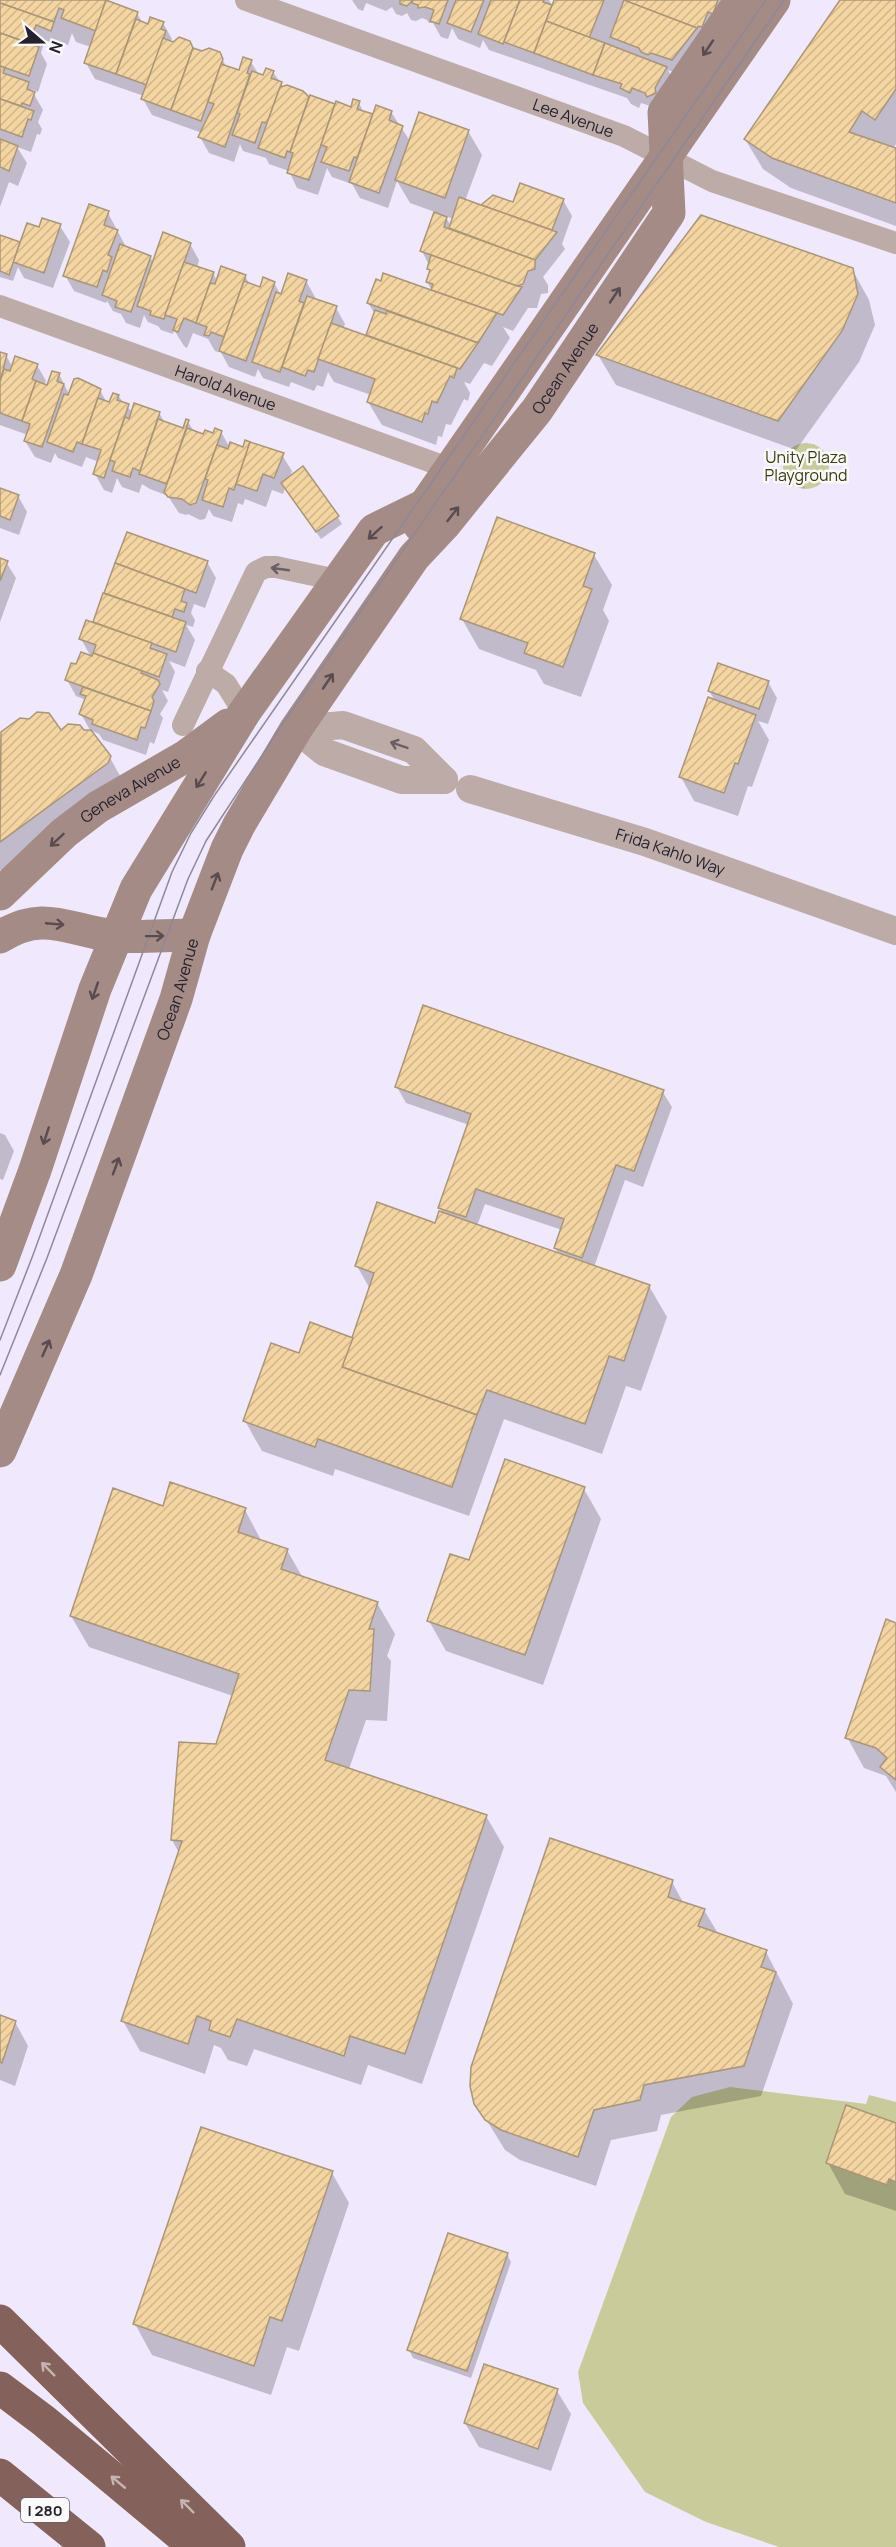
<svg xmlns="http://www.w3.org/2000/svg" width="896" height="2547" viewBox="0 0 896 2547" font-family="Manrope,sans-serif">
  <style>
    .park { fill: url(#park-tufts) }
    .pitch { fill: #c9cb9b }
    .shadow { fill: #0003; fill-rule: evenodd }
    .building { fill: url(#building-hatch); stroke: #a99678; stroke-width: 1.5 }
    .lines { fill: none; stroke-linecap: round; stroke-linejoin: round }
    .minor { stroke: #bdaba8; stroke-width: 22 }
    .tertiary { stroke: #bdaba8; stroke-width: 28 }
    .secondary { stroke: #a58b86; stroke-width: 33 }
    .motorway { stroke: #84615a; stroke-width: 33 }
    .tram { stroke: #8e8899; stroke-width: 1.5 }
    .oneway { stroke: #594b51 }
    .oneway2 { stroke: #6a5f65 }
    .oneway3 { stroke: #c5b5b2 }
    .labels { text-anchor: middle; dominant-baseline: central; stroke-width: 5; stroke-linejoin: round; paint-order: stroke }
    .shield { fill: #fafafa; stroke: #66626b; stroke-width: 1.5 }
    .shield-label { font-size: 15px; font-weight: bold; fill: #26212e }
    .street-label { font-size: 16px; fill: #26212e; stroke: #fafafa }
    .park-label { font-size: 16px; fill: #3a3b0e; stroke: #fafafa }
  </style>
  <defs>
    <pattern id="park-tufts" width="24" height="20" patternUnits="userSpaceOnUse" patternTransform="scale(1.5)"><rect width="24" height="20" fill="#c9cb9b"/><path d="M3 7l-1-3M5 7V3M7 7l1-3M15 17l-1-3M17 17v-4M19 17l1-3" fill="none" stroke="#acae86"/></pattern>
    <pattern id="building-hatch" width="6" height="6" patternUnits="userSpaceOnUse" patternTransform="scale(1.5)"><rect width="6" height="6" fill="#f4d4a0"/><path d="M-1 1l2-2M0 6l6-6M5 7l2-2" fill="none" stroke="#d1b68a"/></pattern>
  </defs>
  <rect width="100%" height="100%" fill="#f0e9fe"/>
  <!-- park -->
  <circle class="park" cx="806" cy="466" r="23"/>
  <!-- pitch -->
  <path class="pitch" d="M730,2087L866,2104L869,2095L896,2102V2547H779L706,2522L645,2492L583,2403L578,2372L671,2117L692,2097Z"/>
  <!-- shadow -->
  <g class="shadow">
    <path d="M0,0H101L137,13L143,24L148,25L163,23L172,39L170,43L193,50L219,53L227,68L240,72L251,62L259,75L264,77L273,72L284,88L302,92L310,100L311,97L352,108L359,103L364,113L374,116L391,112L410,141L468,131L482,155L465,201L481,206L493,197L514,204L563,200L572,216L562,244L565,249L543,277L548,285V293L541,294L537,308H528L513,331L503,327L510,338L492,366L484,363L470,384L464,382L470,393L468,401L464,399L451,425L446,424L442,437L438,436L436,445L382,425L368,402L371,395L334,382L328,372L323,387L317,385L314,391L291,382L289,387L263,378L258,369L255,377L229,367L219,349L218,352L215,351L208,339L193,333L187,348L184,346L174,330L173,334L161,330L158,326L148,322L144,315L140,328L126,323L121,314L113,311L107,301L106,303L74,291L65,275L108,213L126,247L150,257L154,264L190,244L199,260L197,268L213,273L217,281L245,276L250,285L261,289L274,283L282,297L306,281L315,297L314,300L336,308L345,324L343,329L370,338L368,335L375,314L368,303L433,292L427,282L431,273L428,269L429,265L422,251L435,212L410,203L397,181L388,208L360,198L352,184L332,177L327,168L318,195L297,188L289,171L269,164L266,158L243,151L240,144L234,162L209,153L200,137L202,133L152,115L143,99L144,96L95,79L86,63L91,47L76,42L72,33L68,45L61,43L60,46L45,40L41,53L47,64L38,92L31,89L43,110L38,122L42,129L40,135L37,134L31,152L17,147L27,163L18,186L9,182L0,207ZM445,216L454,219L451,226Z"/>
    <path d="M352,0H549L553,7L556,0H759L682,76L668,70L676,84L656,108L641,103L639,108L631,104L627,98L489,50L483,40L480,48L458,39L452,28L448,39L441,37L433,23H429L427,20L422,18L416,21L411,20L407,13L402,16L396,14L392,7L386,11L366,3L363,11L358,9Z"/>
    <path d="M842,0H896V144L893,149L896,150V226L791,188L763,169L745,139Z"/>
    <path d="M43,220L60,226L70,242L53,288L24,278L18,267L13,281L0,277V237L19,244L20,246L40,229Z"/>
    <path d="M852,269L869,300L875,325L859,362L796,450L616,385L598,355Z"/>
    <path d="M0,353L6,355L13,368L37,365L46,381L44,385L48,387L59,374L70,396L100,390L107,403L110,404L118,396L133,413H159L165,423L184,430L188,422L195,433L204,436L214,435L221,432L230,448L244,449L246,442L282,455L292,471L289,479L337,516L342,524L321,539L285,488L283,494L272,490L266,507L245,499L243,505L238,503L232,522L213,516L209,509L205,519L200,520L188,514L186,515L179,513L168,496L150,489L142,484L139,493L122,487L117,478L112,493L104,490L95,474L99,462L86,457L82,467L58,458L55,453L51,463L35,457L25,441L28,435L0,425Z"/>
    <path d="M0,489L18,496L27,512L19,535L0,528Z"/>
    <path d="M127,534L207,562L216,578L205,608L194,604L191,613L195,620L193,627L186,625L195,640L185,667L169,661L175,672L168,692L162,690L168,701L160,714L163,718L154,744L150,742L146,755L103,740L99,734L90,730L81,714L86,700L76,696L67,680L77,666L91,657L81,639L94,624Z"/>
    <path d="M594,555L612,585L603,610L609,621L581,697L544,684L536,670L479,649L462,619Z"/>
    <path d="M0,559L6,562L16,578L0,622Z"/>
    <path d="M768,682L777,698L768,724L758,721L769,740L752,787L748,786L738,816L694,801L681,777L716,702L709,691Z"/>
    <path d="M60,732L109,756L123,781L6,871L0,870V741L2,733Z"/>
    <path d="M397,1087L662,1091L672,1107L643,1187L625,1180L594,1267L649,1286L667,1317L641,1391L626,1386L602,1454L504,1419L469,1516L335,1469L333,1476L262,1451L245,1421L300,1355L354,1340L370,1289L357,1266L436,1225L443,1214L440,1208L469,1125L406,1103ZM485,1204L562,1230L555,1248L559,1255L477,1226Z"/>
    <path d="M0,1133L5,1135L14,1151L3,1180L0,1179Z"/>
    <path d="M584,1489L601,1519L543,1685L446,1651L429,1621Z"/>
    <path d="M163,1508L245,1510L262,1542L287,1550L303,1578L377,1603L395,1634L387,1656L391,1661L387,1721L366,1720L349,1769L486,1816L504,1847L422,2084L368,2065L361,2085L254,2049L247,2066L228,2060L221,2048L214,2045L205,2074L140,2051L123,2021L179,1853L172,1840L180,1744L217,1746L233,1696L89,1647L71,1616Z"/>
    <path d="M896,1624V1792L886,1776L864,1768L847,1737Z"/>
    <path d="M672,1882L684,1904L704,1910L719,1935L766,1952L793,2004L761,2096L661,2115L657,2131L611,2140L596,2186L520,2160L505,2150L476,2103Z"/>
    <path d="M0,2017L15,2022L28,2046L15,2086L0,2080Z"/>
    <path d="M896,2125V2211L845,2194L828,2163Z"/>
    <path d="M332,2173L349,2203L299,2351L287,2347L271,2395L152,2355L135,2324Z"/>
    <path d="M507,2254L511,2262L471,2378L413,2358L409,2350Z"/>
    <path d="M557,2391L571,2414L551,2471L479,2447L465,2423Z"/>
  </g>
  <!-- building -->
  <g class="building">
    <path d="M0,0H106L96,31L61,18L64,10L59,8L54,22L0,3Z"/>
    <path d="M106,0L138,12L116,74L84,63Z"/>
    <path d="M400,0H413L407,6L400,4Z"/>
    <path d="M413,0H448L439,24L430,21L434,10L425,7L418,8V5L412,3Z"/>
    <path d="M456,0H484L471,32L447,23Z"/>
    <path d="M491,0H520L503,44L478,34Z"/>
    <path d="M520,0H544L543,2L552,5L534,53L504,42Z"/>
    <path d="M554,0H604L589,38L546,21Z"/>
    <path d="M623,0H718L713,14L708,12L702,27L698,26L697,28Z"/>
    <path d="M624,0L697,28L672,60L651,53L648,55L641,52L639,48L610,37Z"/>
    <path d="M840,0H896V89L875,120L862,111L849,132L896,148V203L772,158L744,139Z"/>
    <path d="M0,3L54,22L51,31L36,25L31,39L34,40L32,44L0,33Z"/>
    <path d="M150,17L164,22L161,29L166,31L147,85L116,74L136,19L148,24Z"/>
    <path d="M546,21L605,43L593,75L534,53Z"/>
    <path d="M0,33L39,47L29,76L0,66Z"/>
    <path d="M179,37L190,41L193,48L171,110L141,99L163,38L173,42Z"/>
    <path d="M605,43L667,67L655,88L656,93L647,97L645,93L632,88L630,93L620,88L622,84L593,75Z"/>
    <path d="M193,48L202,51L209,48L220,52L223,59L201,121L171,110Z"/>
    <path d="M243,57L252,60L247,73L250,74L225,147L198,137L214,104L208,102L221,64L239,70Z"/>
    <path d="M0,66L5,68L3,73L29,82L27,89L35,92L30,106L22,103L21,106L0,99Z"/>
    <path d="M266,68L274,71L271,78L282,82L267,123L262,122L255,143L232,135L240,114L237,113L252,71L263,75Z"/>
    <path d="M287,85L303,91L309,97L290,152L287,151L285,158L258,148L280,87Z"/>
    <path d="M310,95L335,104L309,180L287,173L293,153L290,152Z"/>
    <path d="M0,99L34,111L31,120L28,119L22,137L0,129Z"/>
    <path d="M353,99L360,101L357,109L373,114L357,158L354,157L349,171L321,162L327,147L321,145L336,101L351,107Z"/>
    <path d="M376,105L392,111L389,120L403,126L379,193L349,182Z"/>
    <path d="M419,112L469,130L445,198L395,180Z"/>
    <path d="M0,139L18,146L9,171L0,167Z"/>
    <path d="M520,183L564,199L552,230L481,205L493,195L513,202Z"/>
    <path d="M459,197L481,205L557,232L535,260L449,228Z"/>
    <path d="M89,204L109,211L104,225L118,230L108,255L112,257L107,272L103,270L97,287L63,276Z"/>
    <path d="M434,212L447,217L444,227L535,260V269L528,271L523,284L517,286L420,251Z"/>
    <path d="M701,215L853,268L858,294L842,331L778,421L596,355Z"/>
    <path d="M42,218L61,224L44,273L13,262L27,223L39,227Z"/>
    <path d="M163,232L191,243L164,319L150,315L151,311L137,306Z"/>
    <path d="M0,235L20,242L9,275L0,271Z"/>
    <path d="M120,244L151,256L131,312L115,307L117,301L102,295Z"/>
    <path d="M431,255L517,286L522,287L503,315L497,313L431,290L433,284L426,282L430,270L427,269Z"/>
    <path d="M184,262L214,272L196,323L184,318L178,332L173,330L177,319L165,315Z"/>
    <path d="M221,266L246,275L224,337L211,332L209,336L204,335L207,327L196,323L210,283L215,284Z"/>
    <path d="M288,273L307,280L299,301L304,303L280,372L252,362L276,292L281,294Z"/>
    <path d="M383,273L431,290L497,313L478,343L367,303L376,279L381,281Z"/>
    <path d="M263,277L275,282L246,361L219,351L244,281L260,287Z"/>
    <path d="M307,296L337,306L314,372L308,370L305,376L282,367Z"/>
    <path d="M375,310L386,314L387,311L478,343L460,369L366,335Z"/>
    <path d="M331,323L457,368L454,378L450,376L437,403L432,401L428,414L425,413L422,422L367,402L375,379L318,359Z"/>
    <path d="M0,352L7,354L0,382Z"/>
    <path d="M15,356L38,364L32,379L36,381L22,421L0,413V382L4,369L10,371Z"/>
    <path d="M52,371L60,373L57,381L64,384L42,447L24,441L30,424L22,421L36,381L47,385Z"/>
    <path d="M78,378L101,389L82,444L77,442L73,452L47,442L64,394L68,395L74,379Z"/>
    <path d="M113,393L119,395L117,400L129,404L104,478L93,474L101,450L82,444L98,398L109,402Z"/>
    <path d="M134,403L160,412L140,471L133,468L130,477L112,471L115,462L110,460L125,417L129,419Z"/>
    <path d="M158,419L183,428L186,419L189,420L167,484L139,474Z"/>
    <path d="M187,428L203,434L205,430L213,433L215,428L222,431L196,503L190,505L182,499L168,497L164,492Z"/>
    <path d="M245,440L250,442L234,490L229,488L223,507L202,500L208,480L205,479L217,445L228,449L230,442L243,447Z"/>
    <path d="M250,442L284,453L274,478L263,474L257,491L236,484Z"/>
    <path d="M303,466L339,516L316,532L281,483Z"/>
    <path d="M0,488L19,495L10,520L0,516Z"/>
    <path d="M497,517L595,553L583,586L592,589L563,667L524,653L528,643L460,619Z"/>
    <path d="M127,532L208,561L196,593L115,563Z"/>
    <path d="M0,558L8,561L0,581Z"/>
    <path d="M115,563L185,589L181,601L187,603L184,612L175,609L172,617L104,593Z"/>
    <path d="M103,593L186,622L176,652L93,622Z"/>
    <path d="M86,620L152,643L150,648L167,654L159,677L93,653L96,645L79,639Z"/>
    <path d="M81,652L92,656L93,653L142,671L141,673L158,680L160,684L152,697L154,701L151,711L65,680L71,663L76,664Z"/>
    <path d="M718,663L769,681L759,709L708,691Z"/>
    <path d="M83,687L151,711L145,728L141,727L137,740L92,724L93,720L79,714L86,696L80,694Z"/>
    <path d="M708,697L756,715L738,764L735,763L724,793L679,777Z"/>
    <path d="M37,712L49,713L61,730L68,724L80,725L84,730H91L111,756L108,763L0,842L1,732L20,718L29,719Z"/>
    <path d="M423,1005L664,1090L634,1171L616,1165L582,1258L554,1248L564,1219L476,1189L466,1217L438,1208L471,1114L395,1087Z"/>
    <path d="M377,1202L435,1223L439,1211L650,1285L624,1361L609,1356L585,1424L487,1390L477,1415L342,1367L374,1273L355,1266Z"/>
    <path d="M310,1322L353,1338L342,1367L477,1415L452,1487L318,1439L315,1447L243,1421L271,1343L299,1353Z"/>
    <path d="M505,1459L585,1487L525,1655L427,1621L450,1554L469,1560Z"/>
    <path d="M170,1482L246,1508L238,1532L288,1549L281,1569L378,1602L369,1629H374L370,1691L349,1690L325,1760L487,1815L405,2054L350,2036L344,2056L237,2019L230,2037L209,2030L211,2021L197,2016L188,2044L121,2021L182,1841L171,1840L179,1742L216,1744L239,1674L70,1616L113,1488L163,1506Z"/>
    <path d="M886,1619L896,1623V1780L880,1767L887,1758L876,1748L845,1738Z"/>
    <path d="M550,1838L673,1880L668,1897L705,1909L698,1926L767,1950L761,1967L776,1972L744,2066L644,2085L640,2100L594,2110L578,2157L501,2130L485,2120L474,2104L470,2086L471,2067Z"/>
    <path d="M0,2015L16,2021L2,2063L0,2062Z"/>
    <path d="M846,2105L896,2123V2182L889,2179L887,2185L826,2163Z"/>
    <path d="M201,2127L333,2171L282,2321L270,2317L254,2366L133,2324Z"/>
    <path d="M448,2233L508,2253L467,2371L407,2350Z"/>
    <path d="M484,2364L558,2389L538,2449L464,2423Z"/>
  </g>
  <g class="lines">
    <!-- minor -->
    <g class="minor">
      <path id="s1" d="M246,0L624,136L712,181L896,243"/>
      <path id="s2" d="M0,306L451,469"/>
      <path d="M207,671L226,684L244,713"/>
      <path d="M183,725L256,572L266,567H276L337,580"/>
    </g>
    <!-- tertiary -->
    <g class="tertiary">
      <path d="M296,729L343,725L414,750L444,780"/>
      <path d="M296,729L324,752L402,780H444"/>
      <path id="s3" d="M470,789L645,842L896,931"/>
    </g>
    <!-- secondary -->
    <g class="secondary">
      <path d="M420,526L425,505L774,0"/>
      <path id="s4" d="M0,894L64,833L98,807L186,756L228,725"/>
      <path d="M0,937C45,908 70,932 116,936C141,938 168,935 194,935"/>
      <path d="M0,1265L35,1170L95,989L136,889L244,713L374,530L425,505"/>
      <path id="s5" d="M0,1451L76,1275L176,999L194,935L227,849L239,825L296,729L414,557L444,525L537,410L669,213L664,112L741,0"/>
    </g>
    <!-- motorway -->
    <g class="motorway">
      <path d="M0,2321L229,2547"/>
      <path d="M0,2388L44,2421L195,2547"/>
      <path d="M0,2475L89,2547"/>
    </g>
    <!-- tram -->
    <g class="tram">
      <path d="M0,1340L33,1255L172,872L191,833L214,796L766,0"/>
      <path d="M0,1375L47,1258L188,879L206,841L282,725L784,0"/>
    </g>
  </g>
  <!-- one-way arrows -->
  <defs><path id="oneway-shaft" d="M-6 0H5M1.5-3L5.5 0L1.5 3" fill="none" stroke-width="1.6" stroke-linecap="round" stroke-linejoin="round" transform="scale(1.5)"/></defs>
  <g class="oneway">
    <use href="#oneway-shaft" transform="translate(708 48) rotate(124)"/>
    <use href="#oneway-shaft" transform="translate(615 295) rotate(-56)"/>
    <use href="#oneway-shaft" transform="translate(453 514) rotate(-52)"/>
    <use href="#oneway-shaft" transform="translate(375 533) rotate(138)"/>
    <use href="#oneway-shaft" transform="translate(328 681) rotate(-56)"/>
    <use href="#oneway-shaft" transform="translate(201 780) rotate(122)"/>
    <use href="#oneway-shaft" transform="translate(57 840) rotate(137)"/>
    <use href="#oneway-shaft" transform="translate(215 881) rotate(-69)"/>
    <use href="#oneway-shaft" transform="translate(55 924) rotate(5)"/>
    <use href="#oneway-shaft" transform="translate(155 936) rotate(-1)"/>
    <use href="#oneway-shaft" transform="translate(95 991) rotate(109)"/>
    <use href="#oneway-shaft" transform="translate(46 1136) rotate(108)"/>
    <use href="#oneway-shaft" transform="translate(116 1166) rotate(-70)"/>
    <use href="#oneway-shaft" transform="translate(46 1348) rotate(-66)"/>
  </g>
  <g class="oneway2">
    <use href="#oneway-shaft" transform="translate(280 569) rotate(-172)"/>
    <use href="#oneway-shaft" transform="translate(399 745) rotate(-161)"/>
  </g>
  <g class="oneway3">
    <use href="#oneway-shaft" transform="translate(48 2369) rotate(-135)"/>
    <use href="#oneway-shaft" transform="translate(118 2482) rotate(-140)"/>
    <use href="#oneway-shaft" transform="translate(187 2506) rotate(-135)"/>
  </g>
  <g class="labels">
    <!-- shield labels -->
    <rect class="shield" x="21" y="2498" width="48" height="24" rx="4.5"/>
    <g class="shield-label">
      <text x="45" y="2510">I 280</text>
    </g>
    <!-- street labels -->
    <g class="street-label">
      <text stroke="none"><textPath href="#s1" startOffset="348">Lee Avenue</textPath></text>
      <text stroke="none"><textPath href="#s5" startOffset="1233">Ocean Avenue</textPath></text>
      <text stroke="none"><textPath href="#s2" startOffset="240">Harold Avenue</textPath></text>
      <text stroke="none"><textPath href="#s4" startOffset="168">Geneva Avenue</textPath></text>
      <text stroke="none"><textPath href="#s3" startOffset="210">Frida Kahlo Way</textPath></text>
      <text stroke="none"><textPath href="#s5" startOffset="495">Ocean Avenue</textPath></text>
    </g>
    <!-- park labels -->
    <g class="park-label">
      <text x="806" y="457">Unity Plaza<tspan x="806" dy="18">Playground</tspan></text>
    </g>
  </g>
  <!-- north arrow -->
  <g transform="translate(42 42) rotate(110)" stroke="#fafafa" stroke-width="4.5" paint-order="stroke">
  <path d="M0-4.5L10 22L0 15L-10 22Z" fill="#26212e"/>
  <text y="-9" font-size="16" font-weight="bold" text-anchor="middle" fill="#26212e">N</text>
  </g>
</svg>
